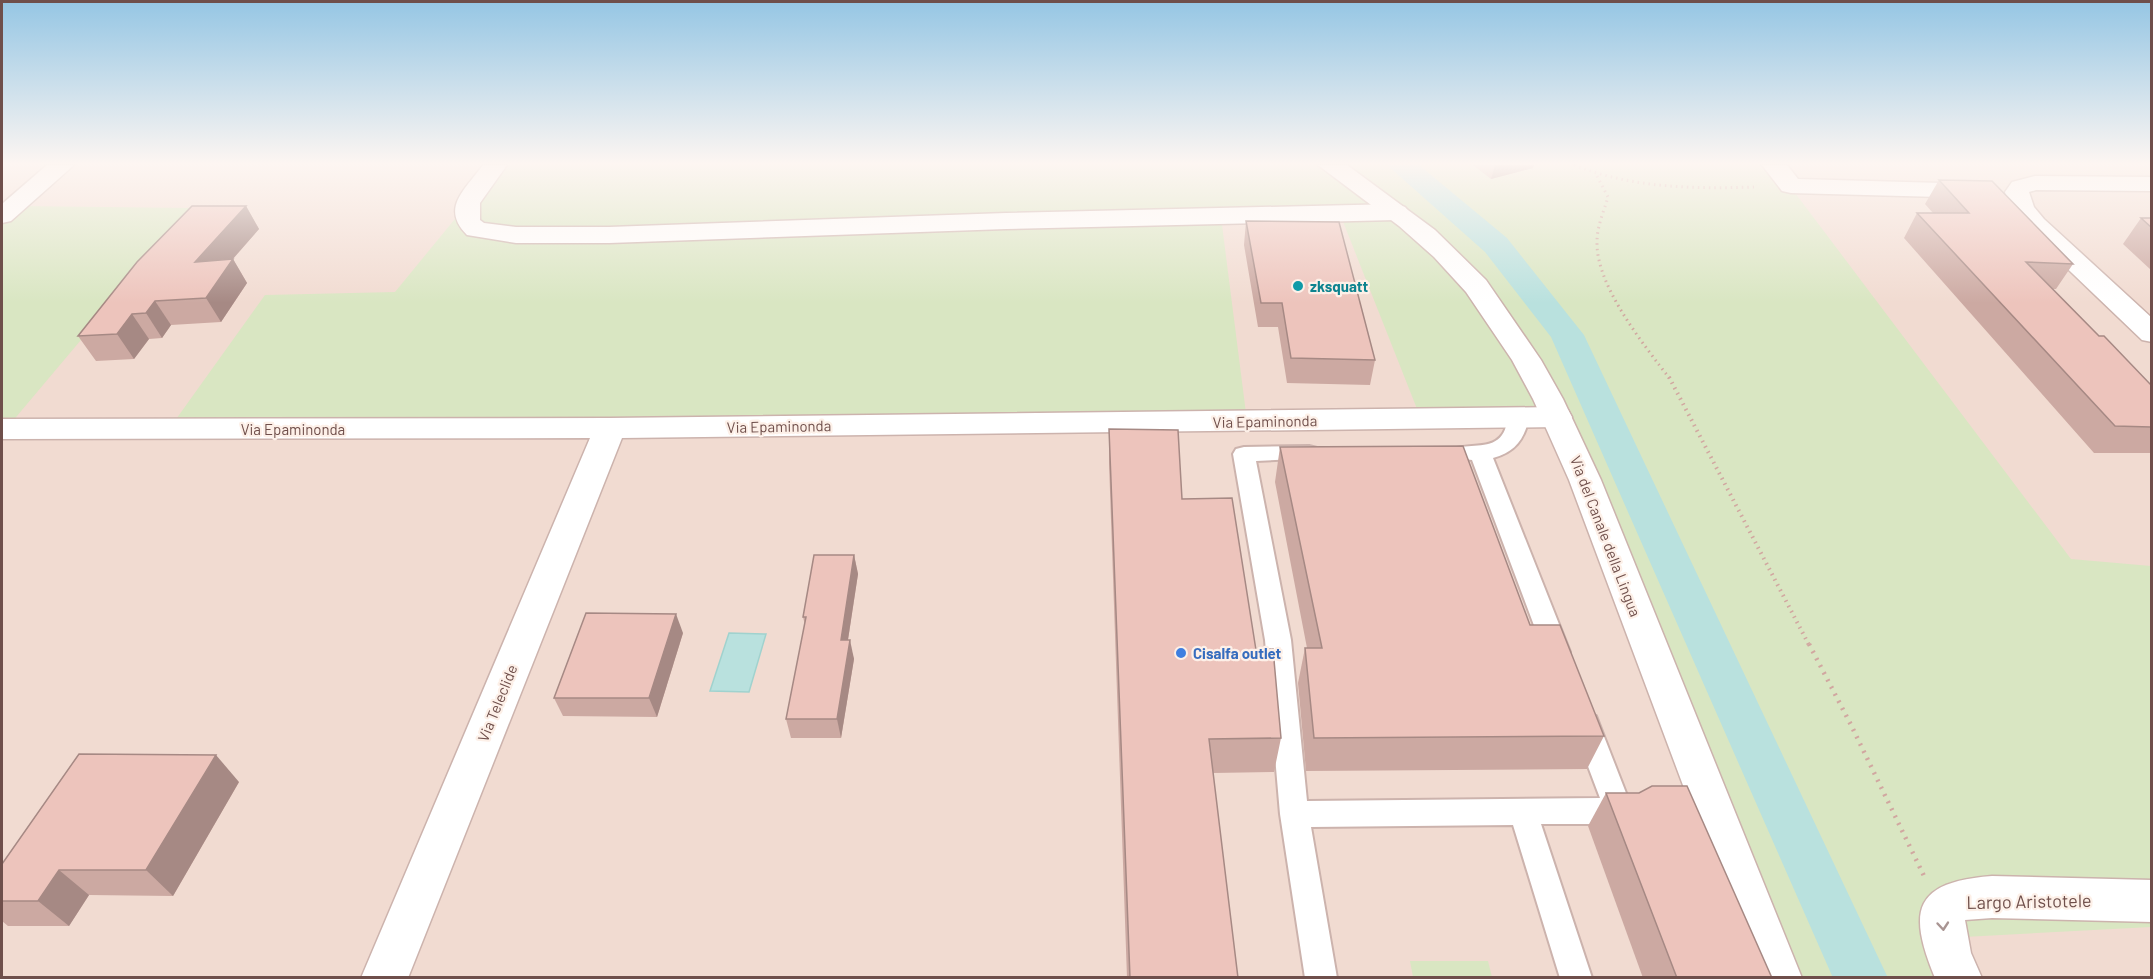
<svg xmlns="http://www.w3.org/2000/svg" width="2153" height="979" viewBox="0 0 2153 979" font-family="Barlow,sans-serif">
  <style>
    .residential { fill: #f1dbd1 }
    .green { fill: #d9e6c2 }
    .water { fill: #b9e1de; stroke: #a0d2ce; stroke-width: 1.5 }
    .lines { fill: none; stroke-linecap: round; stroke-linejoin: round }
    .canal { fill: #b9e1de; fill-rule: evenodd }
    .service-casing { stroke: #ccb3ad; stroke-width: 4 }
    .minor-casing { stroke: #ccb3ad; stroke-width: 3 }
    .tertiary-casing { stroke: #ccb3ad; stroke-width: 3 }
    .path-far2 { stroke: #d1a7a0; stroke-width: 3; stroke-dasharray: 1.5 4; stroke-linecap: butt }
    .path-far1 { stroke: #d1a7a0; stroke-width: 4; stroke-dasharray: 1.5 4.5; stroke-linecap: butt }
    .path { stroke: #d1a7a0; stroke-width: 4.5; stroke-dasharray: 2 6; stroke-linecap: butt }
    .service { fill: #fff; fill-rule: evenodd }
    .minor { fill: #fff; fill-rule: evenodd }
    .tertiary { fill: #fff; fill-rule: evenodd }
    .wall { fill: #cca9a2 }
    .shaded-wall { fill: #a68984 }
    .building { fill: #edc4bc; stroke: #a68984; stroke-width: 1.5 }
    .oneway { stroke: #a99593 }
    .culture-dot { fill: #0f9aa8; stroke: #fdf0e8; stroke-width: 2 }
    .shop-dot { fill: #3f7fe0; stroke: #fdf0e8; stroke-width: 2 }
    .labels { text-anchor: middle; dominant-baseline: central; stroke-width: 4.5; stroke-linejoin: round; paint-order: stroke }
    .culture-label { font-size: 15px; font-weight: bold; fill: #0d838f; stroke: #fdf0e8; text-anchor: start }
    .street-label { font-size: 15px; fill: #6f4f4b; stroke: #fdf0e8 }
    .shop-label { font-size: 15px; font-weight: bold; fill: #366cbe; stroke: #fdf0e8; text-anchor: start }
    .near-street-label { font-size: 18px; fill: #6f4f4b; stroke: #fdf0e8 }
  </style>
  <rect width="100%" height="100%" fill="#faebe2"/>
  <!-- residential -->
  <rect class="residential" x="2" y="165" width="2149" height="812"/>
  <!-- green -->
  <g class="green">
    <path d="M489,165H1774L2071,559L2151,566V927L1945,938L1966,977H1790L1557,417L1421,419L1340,214L1221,217L1247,421L169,429L265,295L395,292L468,203Z"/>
    <path d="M14,206L192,208L6,429H2V216Z"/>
    <path d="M1410,961H1488L1492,977H1413Z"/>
  </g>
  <!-- water -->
  <path class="water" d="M729,633L766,634L749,692L710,691Z"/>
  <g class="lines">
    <!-- canal -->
    <path class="canal" d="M1387,165H1419L1507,238L1584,335L1888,978H1833L1551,337L1485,252Z"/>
    <!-- service casing -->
    <g class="service-casing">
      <g id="service">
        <path d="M1518,411L1525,413L1529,418C1524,440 1515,452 1493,458L1570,652L1566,659L1557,662L1548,659L1544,652L1472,460L1457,458L1454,453L1457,448C1471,444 1492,449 1502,435C1507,429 1506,420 1511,413Z"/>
        <path d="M1309,446L1317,448L1320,453L1317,458L1256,461L1291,640L1307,801L1600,798L1572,724L1576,716L1586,713L1596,716L1633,811L1629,820L1619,824H1541L1592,978H1560L1513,825L1311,827L1337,978H1305L1280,814L1265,640L1233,454L1236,449L1244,447Z"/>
      </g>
    </g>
    <!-- minor casing -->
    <g class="minor-casing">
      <g id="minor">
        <path d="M47,165H74L11,221L2,223V204Z"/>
        <path d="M483,165H507L480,203V220L484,223L516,227H609L1006,213L1396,204L1405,207L1409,212L1405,217L1396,220L1006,229L609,243H516L467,235C440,208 465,190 483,165Z"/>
        <path d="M1762,165H1787L1798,179L1978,184L1987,186L1990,191L1987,196L1978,198L1791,193L1782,191Z"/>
        <path d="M2035,176L2152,177V191L2036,190L2029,192L2034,207L2044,219L2152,318V342L2142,340L2026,229L2009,208L2005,192L2012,182Z"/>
        <path d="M1557,407L1568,410L1572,417L1568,424L1557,427L622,438L408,978H361L590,438L2,439V419L610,418Z"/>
        <path d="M1992,876L2152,880V922L1992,918L1965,920L1971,953L1982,978H1935C1907,910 1914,882 1992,876Z"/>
      </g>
    </g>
    <!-- tertiary casing -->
    <g class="tertiary-casing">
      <path id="tertiary" d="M1318,165H1347L1435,230L1486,280L1541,360L1563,399L1601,480L1802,978H1755L1569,480L1533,399L1512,360L1466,292L1434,257L1399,226Z"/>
    </g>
    <!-- path-far2 -->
    <g class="path-far2">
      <path d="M1574,165C1632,188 1692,189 1754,187"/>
      <path d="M1597,176L1608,197C1604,211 1597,226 1597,242C1596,286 1644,345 1670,379"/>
    </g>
    <!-- path-far1 -->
    <path class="path-far1" d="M1669,377L1809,645"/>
    <!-- path -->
    <path class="path" d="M1809,644L1851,725L1924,876"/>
    <!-- service -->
    <use href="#service" class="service"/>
    <!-- minor -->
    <use href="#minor" class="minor"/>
    <!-- tertiary -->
    <use href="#tertiary" class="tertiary"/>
  </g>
  <!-- wall -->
  <g class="wall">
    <path d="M1473,165H1534L1533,168L1491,179Z"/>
    <path d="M1939,180L2073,264L2056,289H2053L2099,336L2151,385V453H2094L1904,238L1917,213H1933L1925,204Z"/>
    <path d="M246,206L259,229L233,259L247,283L221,322L171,325L162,338L149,339L134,359L96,361L78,336Z"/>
    <path d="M2141,218H2151V270L2123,244Z"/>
    <path d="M1246,221L1375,360L1370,385L1287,383L1278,327H1258L1244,245Z"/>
    <path d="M1109,429L1182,499L1256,650L1281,738L1274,772L1213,773L1238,978H1127L1109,463Z"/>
    <path d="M1280,447L1530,625L1604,736L1587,769L1306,771L1298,683L1305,648H1307L1275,482Z"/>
    <path d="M854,555L858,574L848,640L854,659L841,738H791L786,719L805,625L803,617Z"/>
    <path d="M683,633L657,717L563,716L554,698Z"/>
    <path d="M239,782L173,896L89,895L69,926H8L2,921V864Z"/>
    <path d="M1606,793L1772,978H1643L1588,826Z"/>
  </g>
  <!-- shaded-wall -->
  <g class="shaded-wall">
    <path d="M1495,165H1534L1533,168L1491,179Z"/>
    <path d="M246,206L259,229L209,286L195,262Z"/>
    <path d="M233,259L247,283L221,322L206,298Z"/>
    <path d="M155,301L171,325L162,338L146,313Z"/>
    <path d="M132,314L149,339L134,359L117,334Z"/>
    <path d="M854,555L858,574L845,659L841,640Z"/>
    <path d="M676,614L683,633L657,717L649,698Z"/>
    <path d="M850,640L854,659L841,738L837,719Z"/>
    <path d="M216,755L239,782L173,896L146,870Z"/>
    <path d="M59,870L89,895L69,926L38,901Z"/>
  </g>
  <!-- building -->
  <g class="building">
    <path d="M1939,180L1992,181L2073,264L2026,262L2099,336H2104L2151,385V427L2115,426L1917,213H1969Z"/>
    <path d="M192,206H246L195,262L233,259L206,298L155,301L146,313L132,314L117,334L78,336L137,262Z"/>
    <path d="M2141,218H2151V227Z"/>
    <path d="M1246,221L1339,222L1375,360L1291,358L1282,303H1261Z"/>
    <path d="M1109,429L1178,430L1182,499L1232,498L1256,650L1273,649L1281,738L1209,739L1238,978H1130Z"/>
    <path d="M1463,446L1530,625H1560L1604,736L1314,738L1305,648H1322L1280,447Z"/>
    <path d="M814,555H854L841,640H850L837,719H786L806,617H803Z"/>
    <path d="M586,613L676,614L649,698H554Z"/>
    <path d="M79,754L216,755L146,870H59L38,901H2V864Z"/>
    <path d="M1652,786H1687L1772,978H1677L1606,793H1639Z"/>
  </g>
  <!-- one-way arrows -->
  <defs><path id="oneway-chevron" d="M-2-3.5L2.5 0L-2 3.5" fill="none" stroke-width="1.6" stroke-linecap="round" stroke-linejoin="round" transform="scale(1.5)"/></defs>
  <use class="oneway" href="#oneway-chevron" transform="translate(1943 926) rotate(85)"/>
  <!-- sky -->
  <linearGradient id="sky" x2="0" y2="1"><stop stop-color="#95c6e4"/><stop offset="0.54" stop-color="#fdf6f2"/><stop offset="1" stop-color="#fdf6f2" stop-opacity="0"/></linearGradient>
  <rect width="2153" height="303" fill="url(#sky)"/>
  <!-- markers -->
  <circle class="culture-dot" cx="1298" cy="286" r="6"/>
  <circle class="shop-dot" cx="1181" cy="653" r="6"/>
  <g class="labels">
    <!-- culture labels -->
    <g class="culture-label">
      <text x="1310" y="286">zksquatt</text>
    </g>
    <!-- street labels -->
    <g class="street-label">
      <text transform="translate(1265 421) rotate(-1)">Via Epaminonda</text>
      <text transform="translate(779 426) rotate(-1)">Via Epaminonda</text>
      <text x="293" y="429">Via Epaminonda</text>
      <text transform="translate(1606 536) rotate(69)">Via del Canale della Lingua</text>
      <text transform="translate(497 703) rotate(-68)">Via Teleclide</text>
    </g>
    <!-- shop labels -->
    <g class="shop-label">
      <text x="1193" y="653">Cisalfa outlet</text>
    </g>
    <!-- near-street labels -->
    <g class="near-street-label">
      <text transform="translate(2029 901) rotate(-1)">Largo Aristotele</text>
    </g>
  </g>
  <!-- border -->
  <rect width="2153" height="979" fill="none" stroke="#6f4f4b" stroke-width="6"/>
</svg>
